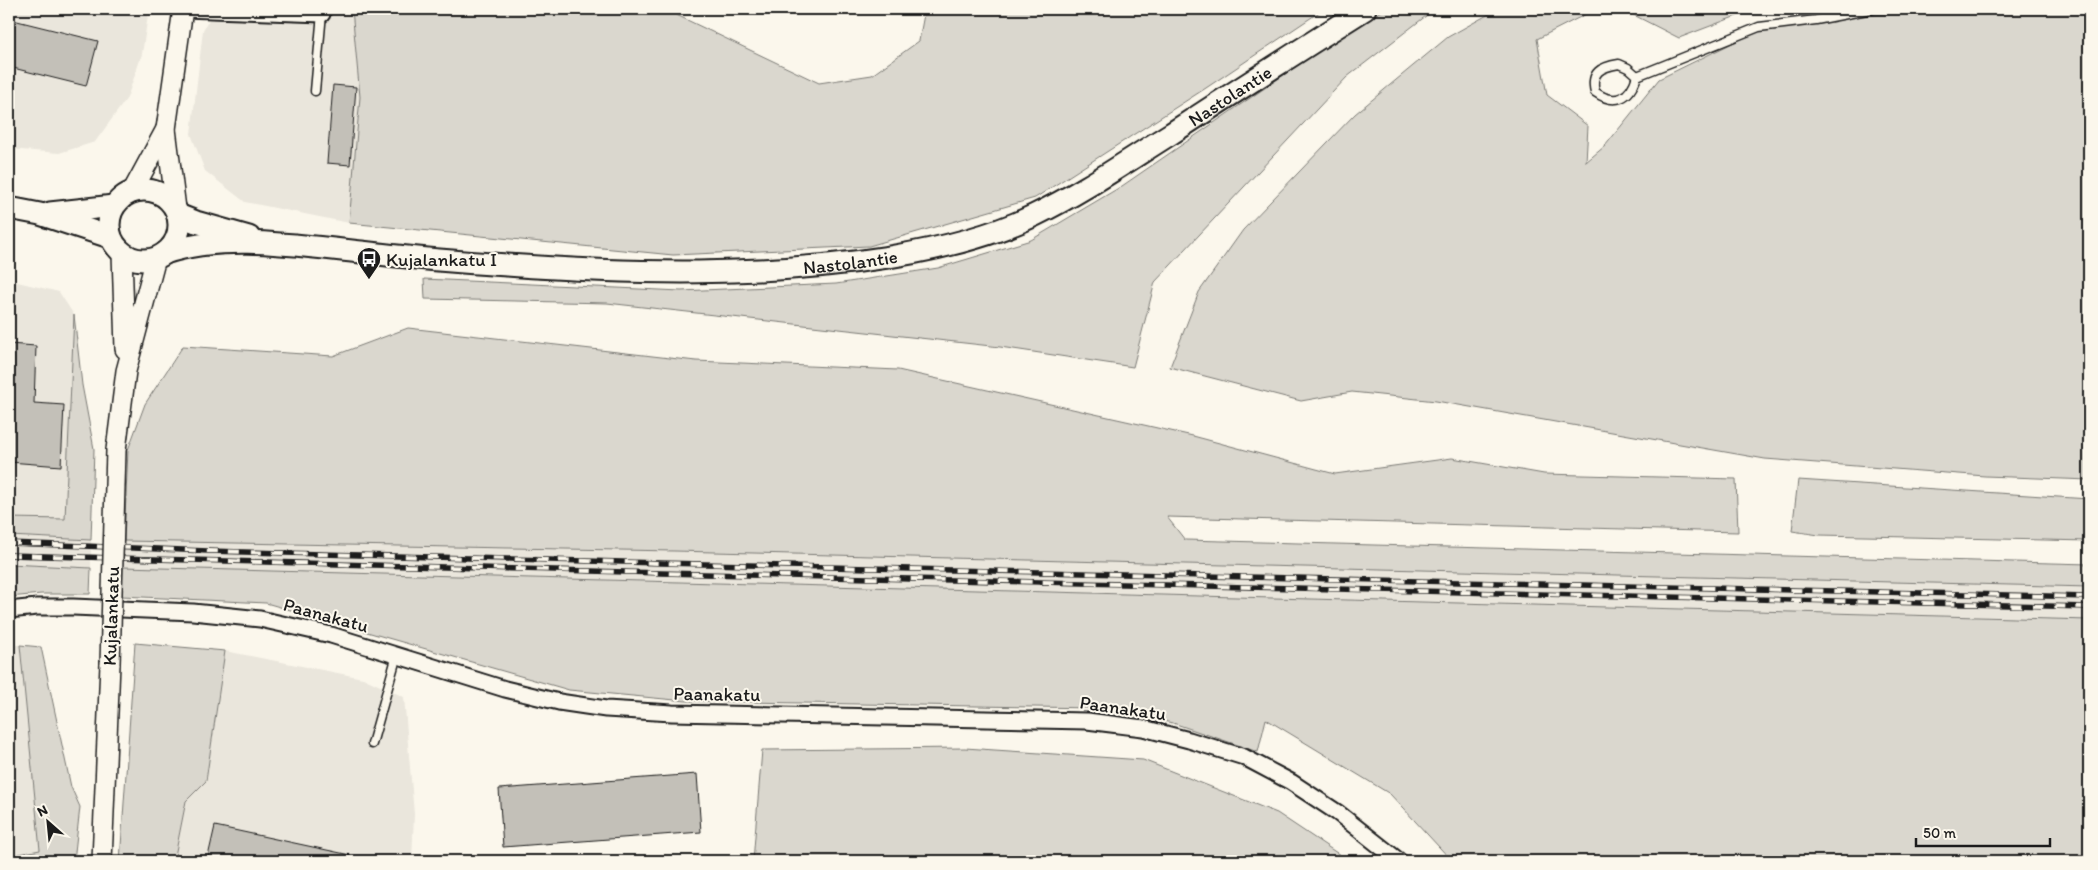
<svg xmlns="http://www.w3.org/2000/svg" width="2098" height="870" viewBox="0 0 2098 870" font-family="Itim,sans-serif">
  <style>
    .built { fill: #eae6dc }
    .green { fill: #dad7ce; stroke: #7b7a75 }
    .building { fill: #c3c0b8; stroke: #1c1c1c }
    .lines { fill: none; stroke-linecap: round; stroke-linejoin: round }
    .service-casing { stroke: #1c1c1c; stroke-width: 11 }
    .minor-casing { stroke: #1c1c1c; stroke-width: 19 }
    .tertiary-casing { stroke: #1c1c1c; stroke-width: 22 }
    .secondary-casing { stroke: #1c1c1c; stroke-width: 25 }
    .service { stroke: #fbf7ec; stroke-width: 8 }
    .minor { stroke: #fbf7ec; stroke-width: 15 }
    .tertiary { stroke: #fbf7ec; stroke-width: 19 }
    .secondary { stroke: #fbf7ec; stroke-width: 21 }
    .rail-casing { stroke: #1c1c1c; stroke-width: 5.5 }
    .rail { stroke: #fbf7ec; stroke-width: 4; stroke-dasharray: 11; stroke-linecap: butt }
    .tertiary-bridge-casing { stroke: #1c1c1c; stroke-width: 22; stroke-linecap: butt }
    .tertiary-bridge { stroke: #fbf7ec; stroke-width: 19 }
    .labels { text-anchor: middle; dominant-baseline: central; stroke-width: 4; stroke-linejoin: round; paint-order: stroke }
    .street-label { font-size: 19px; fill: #1c1c1c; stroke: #fbf7ec }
    .poi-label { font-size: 19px; fill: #1c1c1c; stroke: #fbf7ec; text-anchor: start }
  </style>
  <rect width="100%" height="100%" fill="#fbf7ec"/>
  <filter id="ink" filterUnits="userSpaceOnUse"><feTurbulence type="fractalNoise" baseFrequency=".02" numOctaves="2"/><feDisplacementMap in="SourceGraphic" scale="10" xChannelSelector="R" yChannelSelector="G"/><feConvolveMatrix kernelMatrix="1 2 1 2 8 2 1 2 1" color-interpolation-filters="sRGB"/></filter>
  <g filter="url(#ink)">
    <!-- built -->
    <g class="built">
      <path d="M9,9H149L142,54L127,98L95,142L59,153L9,149Z"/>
      <path d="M215,9H352L360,97L349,223L245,202L205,171L191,134L203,30Z"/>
      <path d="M9,280L59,292L74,315L65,520L9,518Z"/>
      <path d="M9,536L91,540V568L9,564Z"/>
      <path d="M124,541L675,551L2089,587V620L123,567Z"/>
      <path d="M9,645H20L40,850L9,856Z"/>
      <path d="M225,651L363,678L404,697L414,814L412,861H174L186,801L206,781Z"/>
    </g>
    <!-- green -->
    <g class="green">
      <path d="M352,9H664L819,83L872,75L919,41L925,9H1324L1206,88L1035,198L869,246L673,255L349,223L360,97Z"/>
      <path d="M1385,9H1435L1347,77L1155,282L1133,367L1000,347L607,303L425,299L424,279L681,291L836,284L938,268L1031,240L1122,186L1339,37Z"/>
      <path d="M1498,9H1596L1537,39L1547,95L1588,126L1586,162L1605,146L1659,79L1761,29L1857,16L1913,12L1915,9H2089V480L1985,476L1765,459L1436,401L1352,392L1301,401L1170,367L1199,292L1243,230L1355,114L1448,37Z"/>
      <path d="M1622,9H1755L1679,38Z"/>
      <path d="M74,315L82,385L94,449L91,540L9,536V518L65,519Z"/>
      <path d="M408,328L696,361L898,370L1193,436L1335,474L1452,458L1544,474L1736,479L1738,532L1167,517L1185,540L2089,564V587L675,551L124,541L128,450L145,404L183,346L333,356Z"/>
      <path d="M1798,480L2089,499V541L1819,535L1792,531Z"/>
      <path d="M9,564L91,568L90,594H41L9,597Z"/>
      <path d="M123,567L2089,620V861H1452L1390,794L1266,719L1258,752L1173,723L1092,708L686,701L569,690L266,603L122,596Z"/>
      <path d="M135,643L225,651L206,781L186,801L174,861H120Z"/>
      <path d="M20,645L41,647L71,787L80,807L74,861H9V856L40,850Z"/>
      <path d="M965,748L1143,760L1277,813L1349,861H753L762,750Z"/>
    </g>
    <!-- building -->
    <g class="building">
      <path d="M9,19L98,41L86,86L9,67Z"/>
      <path d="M333,85L356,87L350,165L327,163Z"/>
      <path d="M9,344L36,346L34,403L64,405L61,466L9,462Z"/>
      <path d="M697,774L701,832L503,847L499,789Z"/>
      <path d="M215,826L350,855L349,861H207Z"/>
    </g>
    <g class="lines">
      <!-- service casing -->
      <g class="service-casing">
        <g id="service">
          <path d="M1619,64L1628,68L1637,76C1630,99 1615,106 1595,92C1590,72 1601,67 1619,64Z"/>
          <path d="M1637,76L1759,27L1816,20L1872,9"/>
          <path d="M315,91L322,13"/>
          <path d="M372,744L397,655"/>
        </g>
      </g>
      <!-- minor casing -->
      <g class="minor-casing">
        <g id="minor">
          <path d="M183,9L322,14"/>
          <path d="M9,610L37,607H73L193,612L260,619L331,635L505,689L559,702L606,709L672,713L1087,721L1143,728L1189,740L1244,757L1291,782L1338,813L1399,861"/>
        </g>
      </g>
      <!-- tertiary casing -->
      <g class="tertiary-casing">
        <g id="tertiary">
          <path d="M132,192L166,129"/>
          <path d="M176,209L166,129L183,9"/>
          <path d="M122,253L125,349"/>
          <path d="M116,450L126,371L156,258"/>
          <path d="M102,861L110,664"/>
        </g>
      </g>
      <!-- secondary casing -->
      <g class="secondary-casing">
        <g id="secondary">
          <circle cx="144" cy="225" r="35"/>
          <path d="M9,208L40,214L110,237"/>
          <path d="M50,213L114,206"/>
          <path d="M178,215L196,222L249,237"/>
          <path id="s1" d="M165,253C224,233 300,246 361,252C410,258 458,262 507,265C634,274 763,277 889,257C938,249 990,237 1035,215C1083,192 1127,161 1172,133C1236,91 1300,50 1365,9"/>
        </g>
      </g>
      <!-- service -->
      <use href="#service" class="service"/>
      <!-- minor -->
      <use href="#minor" class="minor"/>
      <!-- tertiary -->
      <use href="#tertiary" class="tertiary"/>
      <!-- secondary -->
      <use href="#secondary" class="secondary"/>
      <!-- rail casing -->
      <g class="rail-casing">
        <g id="rail">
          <path d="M9,543L208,551L661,563L2089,597"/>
          <path d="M9,555L661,573L2089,607"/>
        </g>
      </g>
      <!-- rail -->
      <use href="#rail" class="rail"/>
      <!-- tertiary-bridge casing -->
      <g class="tertiary-bridge-casing">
        <path id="tertiary-bridge" d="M110,664L116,450"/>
      </g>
      <!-- tertiary-bridge -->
      <use href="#tertiary-bridge" class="tertiary-bridge"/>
    </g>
  </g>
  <!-- icons -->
  <defs>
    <g id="bus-pin" transform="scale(1.25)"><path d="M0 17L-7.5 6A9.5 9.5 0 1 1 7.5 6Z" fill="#1c1c1c" stroke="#fbf7ec"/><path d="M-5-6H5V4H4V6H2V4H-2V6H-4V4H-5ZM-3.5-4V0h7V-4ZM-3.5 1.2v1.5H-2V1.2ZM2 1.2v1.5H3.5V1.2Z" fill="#fff"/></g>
  </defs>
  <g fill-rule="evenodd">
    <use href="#bus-pin" x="369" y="259"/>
  </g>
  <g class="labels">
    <!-- street labels -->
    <g class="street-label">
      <text stroke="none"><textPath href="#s1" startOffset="1108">Nastolantie</textPath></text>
      <text stroke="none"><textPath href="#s1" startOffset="688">Nastolantie</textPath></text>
      <text transform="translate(326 615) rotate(15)">Paanakatu</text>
      <text transform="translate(111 616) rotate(-88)">Kujalankatu</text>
      <text transform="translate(717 694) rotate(1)">Paanakatu</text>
      <text transform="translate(1123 708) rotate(8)">Paanakatu</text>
    </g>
    <!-- poi labels -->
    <g class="poi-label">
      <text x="386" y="259">Kujalankatu I</text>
    </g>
  </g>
  <!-- margin -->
  <rect width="2098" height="870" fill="none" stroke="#fbf7ec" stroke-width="30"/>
  <rect x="15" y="15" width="2068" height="840" fill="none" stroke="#1c1c1c" stroke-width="2" filter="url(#ink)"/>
  <!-- north arrow -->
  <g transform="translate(48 822) rotate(333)" stroke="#fbf7ec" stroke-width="4" paint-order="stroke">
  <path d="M0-4L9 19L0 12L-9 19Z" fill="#1c1c1c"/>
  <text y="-8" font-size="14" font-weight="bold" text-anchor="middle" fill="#1c1c1c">N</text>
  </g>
  <!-- scale -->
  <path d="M1916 838v8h134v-8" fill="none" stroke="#1c1c1c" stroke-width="2.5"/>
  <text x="1923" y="838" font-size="15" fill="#1c1c1c" stroke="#fbf7ec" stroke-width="4" paint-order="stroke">50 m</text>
</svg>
